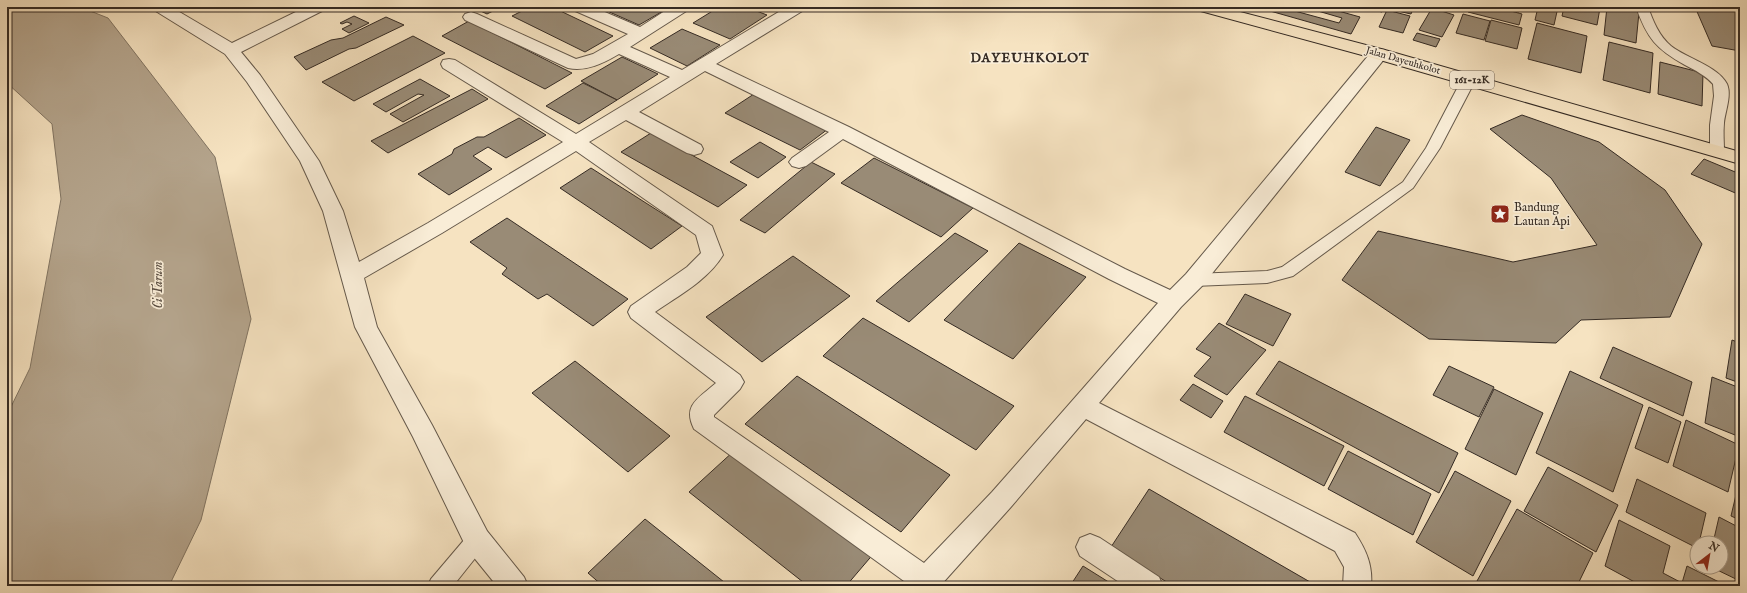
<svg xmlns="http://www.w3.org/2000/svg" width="1747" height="593" viewBox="0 0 1747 593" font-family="'IM FELL English',serif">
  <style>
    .water { fill: #b4a48c; stroke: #817462 }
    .building { fill: #998b76; stroke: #352b24 }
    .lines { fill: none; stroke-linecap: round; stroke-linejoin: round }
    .service-casing { stroke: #65594b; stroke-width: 2 }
    .minor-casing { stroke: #65594b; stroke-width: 2 }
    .primary-casing { stroke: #352b24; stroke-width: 2 }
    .service { fill: #f9edd7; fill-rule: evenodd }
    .minor { fill: #f9edd7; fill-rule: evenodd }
    .primary { fill: #f6e3c1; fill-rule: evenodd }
    .labels { text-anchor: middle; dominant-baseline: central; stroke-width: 3.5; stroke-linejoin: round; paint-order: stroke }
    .far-street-label { font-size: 10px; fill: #352b24; stroke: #f9edd7 }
    .shield { fill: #f9edd7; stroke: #70655a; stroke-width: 1 }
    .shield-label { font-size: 11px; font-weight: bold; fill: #352b24 }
    .poi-label { font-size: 12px; fill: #352b24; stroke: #f9edd7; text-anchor: start }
    .far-district-label { font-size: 13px; font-weight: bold; letter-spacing: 1px; fill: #352b24; stroke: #f9edd7 }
    .water-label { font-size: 13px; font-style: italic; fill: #5b4f43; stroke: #f9edd7 }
  </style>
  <rect width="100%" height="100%" fill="#f6e3c1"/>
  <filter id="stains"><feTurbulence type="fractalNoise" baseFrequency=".005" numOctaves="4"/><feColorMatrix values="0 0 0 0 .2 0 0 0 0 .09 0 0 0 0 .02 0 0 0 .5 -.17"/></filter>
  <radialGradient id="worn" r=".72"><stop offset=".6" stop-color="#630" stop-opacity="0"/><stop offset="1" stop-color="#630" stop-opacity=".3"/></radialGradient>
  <!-- water -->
  <path class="water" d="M7,7H80L108,18L215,157L251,319L201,520L169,586H7V415L30,368L61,199L52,124L7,83Z"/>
  <!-- building -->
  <g class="building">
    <path d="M472,7H501L487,14Z"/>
    <path d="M530,7H552L613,36L585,52L512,16Z"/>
    <path d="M598,7H670L639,25Z"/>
    <path d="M719,7H746L767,15L730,39L693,23Z"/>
    <path d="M1256,7H1280L1339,23L1342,18L1304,7H1324L1360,17L1351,34Z"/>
    <path d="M1361,7H1385L1382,12Z"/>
    <path d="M1390,7H1414L1411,14L1389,9Z"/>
    <path d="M1470,7H1496L1522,14L1519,25L1468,12Z"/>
    <path d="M1500,7H1521L1519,12Z"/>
    <path d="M1538,7H1558L1554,25L1535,20Z"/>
    <path d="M1564,7L1600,8L1597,25L1562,16Z"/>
    <path d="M1607,7H1617L1639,12L1636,43L1604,35Z"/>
    <path d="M1695,7H1740V51L1712,46Z"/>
    <path d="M1432,8L1454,15L1442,37L1419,30Z"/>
    <path d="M1387,10L1410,16L1403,33L1379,27Z"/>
    <path d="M1463,14L1490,21L1484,40L1456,33Z"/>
    <path d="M354,16L369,23L349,33L342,29L352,24L347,22L342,24L340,23Z"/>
    <path d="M386,17L404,25L356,48L349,49L306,70L294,57L331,40L343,38Z"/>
    <path d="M1491,20L1522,28L1517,49L1485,41Z"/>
    <path d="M469,21L572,73L545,89L442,36Z"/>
    <path d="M1537,23L1587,36L1581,73L1528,59Z"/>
    <path d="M682,29L720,45L687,66L650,48Z"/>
    <path d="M1417,33L1440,39L1436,47L1413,40Z"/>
    <path d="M413,36L445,53L354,101L322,82Z"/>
    <path d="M1609,42L1653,53L1650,93L1603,80Z"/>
    <path d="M622,57L658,74L617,100L581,81Z"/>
    <path d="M1660,62L1703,73L1702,106L1658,94Z"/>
    <path d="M420,79L450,96L403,122L390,114L424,95L418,94L386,112L373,104Z"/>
    <path d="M583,83L617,100L579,124L546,106Z"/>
    <path d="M472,89L488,99L388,153L371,141Z"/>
    <path d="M754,94L828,129L800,150L725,113Z"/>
    <path d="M1522,115L1599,142L1665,190L1702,244L1670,317L1581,320L1556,343L1429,339L1342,280L1378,231L1513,262L1597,245L1551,178L1490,129Z"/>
    <path d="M519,118L546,135L506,158L488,147L473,156L492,169L449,195L418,174L452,154L454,149L477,137H484Z"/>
    <path d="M1376,127L1410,140L1380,186L1345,172Z"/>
    <path d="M651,133L747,185L718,207L621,152Z"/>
    <path d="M760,142L786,157L758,178L730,162Z"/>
    <path d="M874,158L973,208L941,237L841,183Z"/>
    <path d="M1704,159L1740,174V195L1691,174Z"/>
    <path d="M811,162L835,174L765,233L740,220Z"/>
    <path d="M591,168L682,226L651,249L560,188Z"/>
    <path d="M507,218L628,299L593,326L547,294L538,299L502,274L507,268L470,242Z"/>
    <path d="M955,233L988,251L909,322L876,301Z"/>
    <path d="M1019,243L1086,277L1013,359L944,320Z"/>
    <path d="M793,256L850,296L762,362L706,317Z"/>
    <path d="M1245,294L1291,314L1273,346L1226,324Z"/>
    <path d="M863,318L1014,406L976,450L823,356Z"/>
    <path d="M1219,323L1266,350L1227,395L1194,376L1211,357L1196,349Z"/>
    <path d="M1732,340L1740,343V383L1726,378Z"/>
    <path d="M1613,347L1692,382L1683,416L1600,378Z"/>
    <path d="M575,361L670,436L628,472L532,393Z"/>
    <path d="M1279,361L1458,453L1439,493L1256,394Z"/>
    <path d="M1449,366L1494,387L1479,417L1433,395Z"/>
    <path d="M1570,371L1643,405L1613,492L1536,453Z"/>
    <path d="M797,376L950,475L901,532L745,424Z"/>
    <path d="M1712,377L1740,388V437L1705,423Z"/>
    <path d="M1193,384L1223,401L1211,418L1180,400Z"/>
    <path d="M1494,389L1543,413L1516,475L1465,449Z"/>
    <path d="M1245,396L1344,446L1324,486L1224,432Z"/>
    <path d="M1649,407L1681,422L1668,463L1635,448Z"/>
    <path d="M1686,420L1739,445L1728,492L1673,466Z"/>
    <path d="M735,450L875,552L846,586H808L689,492Z"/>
    <path d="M1348,451L1431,494L1413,535L1328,489Z"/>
    <path d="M1548,467L1618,505L1596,552L1524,511Z"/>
    <path d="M1455,471L1511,501L1473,576L1416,542Z"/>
    <path d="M1637,479L1706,513L1699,543H1697V548L1626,512Z"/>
    <path d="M1739,482L1740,483V520L1731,516Z"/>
    <path d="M1149,489L1317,586H1173L1111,547Z"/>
    <path d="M1517,509L1593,553L1577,586H1484L1477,581Z"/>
    <path d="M1719,517L1740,528V581L1711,567H1721V543H1713Z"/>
    <path d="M645,519L729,586H603L588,573Z"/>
    <path d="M1619,520L1670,546L1663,573L1682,583L1687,566L1727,586H1642L1605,566Z"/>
    <path d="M1083,566L1115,586H1070Z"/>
  </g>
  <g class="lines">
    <!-- service casing -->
    <g class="service-casing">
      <g id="service">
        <path d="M1636,7H1648C1653,21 1659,36 1671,46C1686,58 1718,66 1727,84C1732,95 1725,112 1724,123C1723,133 1724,142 1724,151L1722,154L1717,156L1712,154L1710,151V125L1714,96L1713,84C1706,76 1695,70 1685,65C1656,49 1647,38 1636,7Z"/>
        <path d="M1469,75L1474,76L1476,79L1440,148L1413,188L1293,276L1267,283L1194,286L1188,284L1186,280L1188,276L1194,274L1267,271L1282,267L1403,182L1426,148L1462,79L1464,76Z"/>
        <path d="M477,530L484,533L488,540L484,547L453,586H428L431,579L470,533Z"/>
      </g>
    </g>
    <!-- minor casing -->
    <g class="minor-casing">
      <g id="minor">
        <path d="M152,7H171L232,43L306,7H326L324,10L241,52L260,75L319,161L343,211L359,262L428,223L563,142L443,68L441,64L443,60L449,59L455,60L576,134L670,77L619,54C604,63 586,72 568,68L465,20L463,17L465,14L471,12L477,14L576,59L593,54L628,34L573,10L571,7H593L640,27L671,7H690L688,10L630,47L682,70L787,7H806L804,10L716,64L849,127L1125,269L1170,290L1186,274L1373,50L1379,49L1385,50L1387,54L1385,58L1202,286L1181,307L1099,403L1355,533C1366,550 1373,565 1371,586H1343L1344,567L1335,551L1086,419L1010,508L940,586H907L908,584L694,429C682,405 699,398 716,383L631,318L628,312L631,306L687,267L701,253L696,235L576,151L442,233L364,278L377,327L432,425L487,531L524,577L528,586H497L467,549L413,437L355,327L323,211L300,161L247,82L225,54L154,10ZM705,71L829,132L792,158L789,162L792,166L799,168L806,166L843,139L1109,279L1158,303L992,492L924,563L714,417V415L740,389L744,382L740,375L655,312C678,296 708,280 723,255L712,226L589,142L626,120L687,153L694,155L701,153L703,149L701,145L639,112Z"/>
        <path d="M1090,534L1100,538L1159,577L1163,586H1125L1080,556L1076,547L1080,538Z"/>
      </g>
    </g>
    <!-- primary casing -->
    <g class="primary-casing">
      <path id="primary" d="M1195,7H1221L1385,50L1740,152V164L1373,58L1197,10Z"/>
    </g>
    <!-- service -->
    <use href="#service" class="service"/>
    <!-- minor -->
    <use href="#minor" class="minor"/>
    <!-- primary -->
    <use href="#primary" class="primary"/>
  </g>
  <!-- icons -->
  <defs>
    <g id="sight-square" transform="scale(1)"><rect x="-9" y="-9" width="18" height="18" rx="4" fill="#8f2418" stroke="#f9edd7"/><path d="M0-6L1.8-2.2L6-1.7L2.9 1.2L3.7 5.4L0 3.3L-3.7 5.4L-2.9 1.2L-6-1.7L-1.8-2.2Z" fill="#fff"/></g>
  </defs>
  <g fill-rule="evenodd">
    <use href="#sight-square" x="1500" y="214"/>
  </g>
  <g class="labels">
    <!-- far-street labels -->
    <g class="far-street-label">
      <text transform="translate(1403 61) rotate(16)">Jalan Dayeuhkolot</text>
    </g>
    <!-- shield labels -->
    <rect class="shield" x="1450" y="71" width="44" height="18" rx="3"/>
    <g class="shield-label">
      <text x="1472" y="80">161-12K</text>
    </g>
    <!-- poi labels -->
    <g class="poi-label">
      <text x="1514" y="207">Bandung<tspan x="1514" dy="14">Lautan Api</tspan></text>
    </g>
    <!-- far-district labels -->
    <g class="far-district-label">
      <text x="1030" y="58">DAYEUHKOLOT</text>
    </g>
    <!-- water labels -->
    <g class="water-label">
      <text transform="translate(158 285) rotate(-90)">Ci Tarum</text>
    </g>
  </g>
  <!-- margin -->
  <rect width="1747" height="593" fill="none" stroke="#f6e3c1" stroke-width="24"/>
  <rect x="8" y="8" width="1731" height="577" fill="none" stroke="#352b24" stroke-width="2"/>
  <rect x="12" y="12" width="1723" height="569" fill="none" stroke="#352b24"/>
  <!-- north arrow -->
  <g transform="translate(1709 555) rotate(31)"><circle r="19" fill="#f9edd7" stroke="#ab9f8f"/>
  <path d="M0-3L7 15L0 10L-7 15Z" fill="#8f2418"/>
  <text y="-6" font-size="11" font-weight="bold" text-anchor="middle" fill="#352b24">N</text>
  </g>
  <rect width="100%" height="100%" filter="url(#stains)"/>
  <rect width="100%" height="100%" fill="url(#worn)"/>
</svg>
